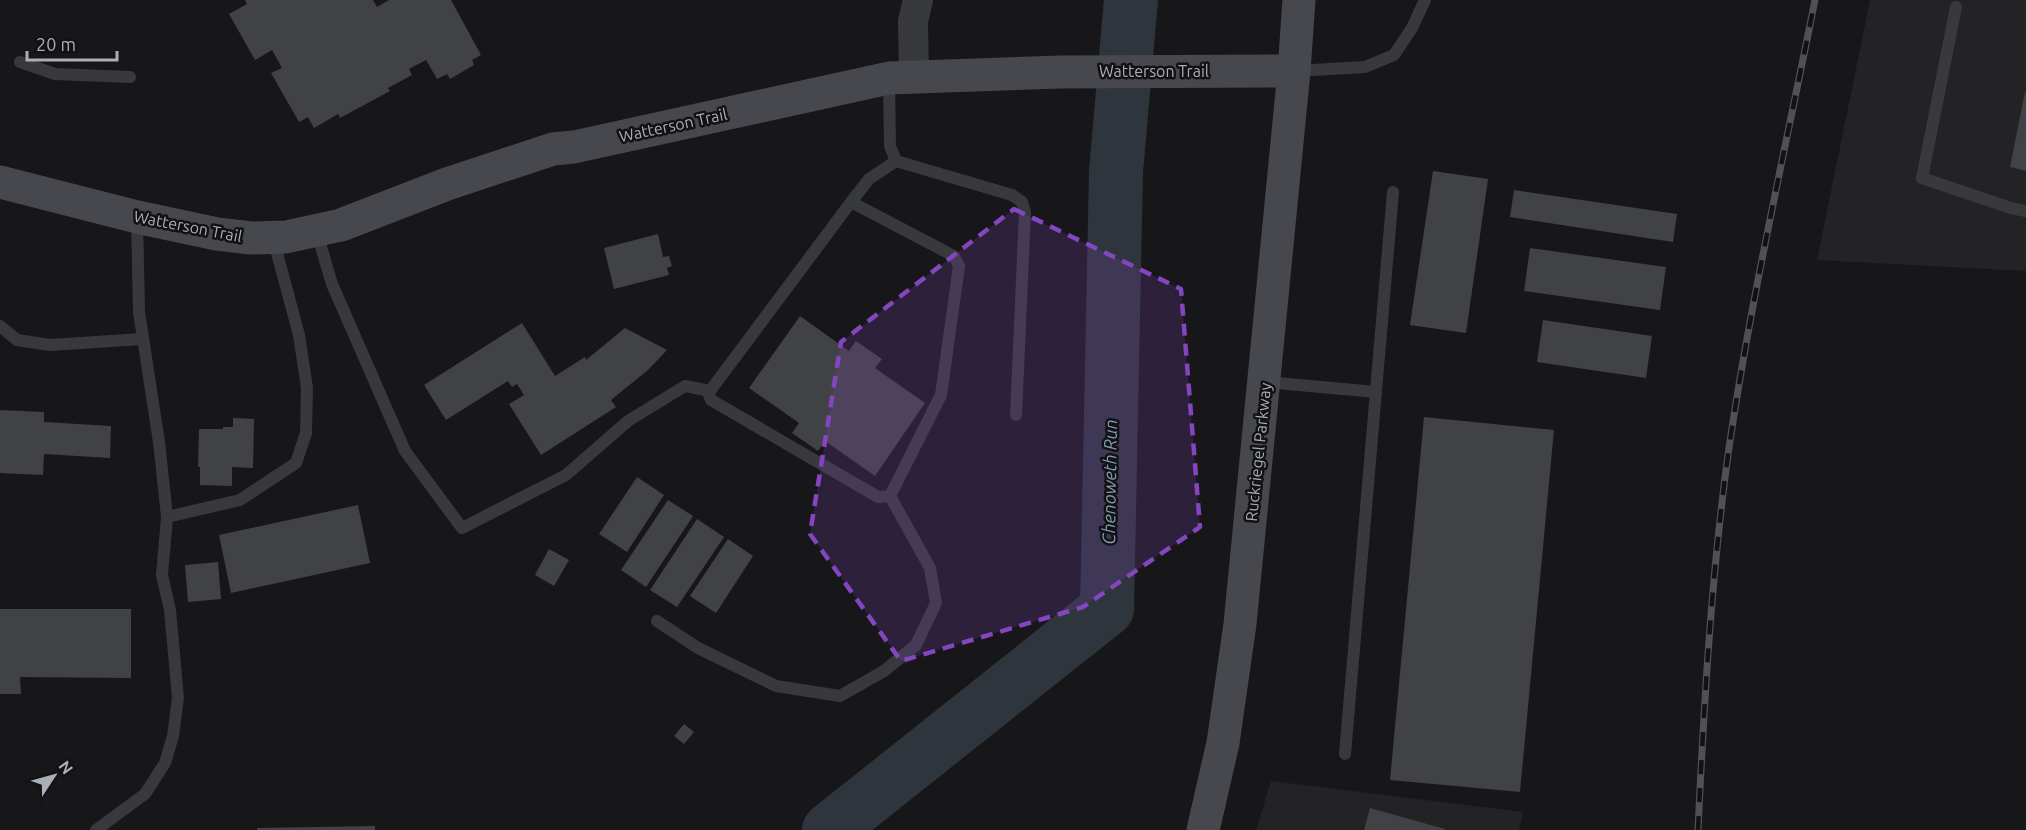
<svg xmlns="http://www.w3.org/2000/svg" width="2026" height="830" viewBox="0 0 2026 830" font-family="Ubuntu,sans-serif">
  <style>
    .built { fill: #232326 }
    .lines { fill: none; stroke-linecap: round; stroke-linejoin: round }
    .river { stroke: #2e353c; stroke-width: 54 }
    .building { fill: #414245 }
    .service { stroke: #38393d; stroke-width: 12 }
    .tertiary { stroke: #38393d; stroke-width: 30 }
    .secondary { stroke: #46484d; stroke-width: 33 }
    .rail-casing { stroke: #4f5156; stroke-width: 7 }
    .rail { stroke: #121214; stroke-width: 4.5; stroke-dasharray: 14; stroke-linecap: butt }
    .marked { fill: #8446be; fill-opacity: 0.2; stroke: #8446be; stroke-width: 4.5; stroke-dasharray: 12 8; stroke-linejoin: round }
    .labels { text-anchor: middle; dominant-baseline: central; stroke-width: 5; stroke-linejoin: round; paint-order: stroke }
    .street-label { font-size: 16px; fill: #aaaeb8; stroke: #121214 }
    .water-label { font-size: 18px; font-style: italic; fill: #839bb0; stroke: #121214 }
  </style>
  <rect width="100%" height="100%" fill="#171719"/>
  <!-- built -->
  <g class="built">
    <path d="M1870,0H2026V271L1817,260Z"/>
    <path d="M1271,781L1523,812L1519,830H1256Z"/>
  </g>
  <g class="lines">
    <!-- river -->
    <path class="river" d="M829,830L1107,609L1116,171L1131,0"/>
  </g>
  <!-- building -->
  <g class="building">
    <path d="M245,0H373L377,7L389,0H451L481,55L472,60L474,65L450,79L447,74L437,79L426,60L409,69L412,75L388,88L390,91L340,118L338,114L314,128L308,117L299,122L271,73L282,68L272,50L255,60L229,14L247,4Z"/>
    <path d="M2025,92H2026V171L2010,167Z"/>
    <path d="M1433,171L1488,179L1466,333L1410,325Z"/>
    <path d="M1514,190L1677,214L1673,242L1510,217Z"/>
    <path d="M658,234L663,257L669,256L672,266L667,268L669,275L614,289L604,248Z"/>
    <path d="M1530,248L1666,267L1660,310L1524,291Z"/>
    <path d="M800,316L849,351L856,341L882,359L875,368L925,403L875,476L825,441L818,451L792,433L799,423L749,388Z"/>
    <path d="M1543,320L1652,336L1646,378L1537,362Z"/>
    <path d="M522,323L555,376L585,357L586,360L625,328L667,350L648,370L611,400L616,407L541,455L509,404L524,395L517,384L512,387L508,381L446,420L424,385Z"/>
    <path d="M0,410L44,412V422L111,426L110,458L44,454L43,475L0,473Z"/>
    <path d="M1424,417L1554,430L1520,792L1390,780Z"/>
    <path d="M233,418L254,419L253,468L232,467V486L200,485V467H198L199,429H223V427H233Z"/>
    <path d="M637,477L664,495L627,552L599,534Z"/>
    <path d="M668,500L693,516L646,587L621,570Z"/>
    <path d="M358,505L370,563L231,593L219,535Z"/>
    <path d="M697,519L724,537L677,607L650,590Z"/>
    <path d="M728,539L753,556L716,613L690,596Z"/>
    <path d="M549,549L569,560L554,586L535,575Z"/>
    <path d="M218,562L221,599L188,602L185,565Z"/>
    <path d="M0,609H131V678L20,677L21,694H0Z"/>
    <path d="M684,724L694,732L684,744L674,736Z"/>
    <path d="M1370,808L1445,829V830H1364Z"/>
    <path d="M375,826V830H257V828Z"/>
  </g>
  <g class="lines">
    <!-- service -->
    <g class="service">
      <path d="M1956,7L1922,178L2011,208L2026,211"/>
      <path d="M20,62L55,74L130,77"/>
      <path d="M1295,71L1365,67L1394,55L1412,28L1425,0"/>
      <path d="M889,80L890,146L896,161L1012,195L1022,202L1025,212L1016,415"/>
      <path d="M851,202L954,256L959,266L941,395L890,496L878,497L711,400L709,395L710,391L851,202L869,179L896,161"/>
      <path d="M317,233L332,284L405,451L462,528L566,475L628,421L685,386L710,391"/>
      <path d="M0,326L17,340L50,345L142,339"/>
      <path d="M1266,382L1376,392"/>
      <path d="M167,517L240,500L296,463L306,433L307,388L299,335L273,238"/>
      <path d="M657,621L698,648L776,686L840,696L884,671L916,645L936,603L930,568L890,496"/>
      <path d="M1345,754L1393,192"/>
      <path d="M96,830L145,794L165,763L173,736L178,698L170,610L162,575L167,517L159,442L139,312L137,218"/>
    </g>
    <!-- tertiary -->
    <path class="tertiary" d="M914,78L913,21L918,0"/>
    <!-- secondary -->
    <g class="secondary">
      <path d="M0,182L137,217L217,234L251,238L286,237L341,225L447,184L553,149L574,147L889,78L1060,72L1294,71"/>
      <path d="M1203,830L1223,743L1240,624L1294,71L1299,0"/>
    </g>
    <!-- rail casing -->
    <g class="rail-casing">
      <path id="rail" d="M1698,830C1704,705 1711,579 1728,455C1750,302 1785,151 1815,0"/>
    </g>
    <!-- rail -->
    <use href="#rail" class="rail"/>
  </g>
  <!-- marked area -->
  <path class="marked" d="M1014,209L1181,289L1200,527L1083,607L901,661L810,534L841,342Z"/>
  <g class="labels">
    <!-- street labels -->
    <g class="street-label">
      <text x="1154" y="71">Watterson Trail</text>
      <text transform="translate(673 125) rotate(-12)">Watterson Trail</text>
      <text transform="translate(188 226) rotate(11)">Watterson Trail</text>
      <text transform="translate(1258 452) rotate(-84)">Ruckriegel Parkway</text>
    </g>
    <!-- water labels -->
    <g class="water-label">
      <text transform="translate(1109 482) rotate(-89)">Chenoweth Run</text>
    </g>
  </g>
  <!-- north arrow -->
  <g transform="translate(54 776) rotate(54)" stroke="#121214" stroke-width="4.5" paint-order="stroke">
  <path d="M0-4.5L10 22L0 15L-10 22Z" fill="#aaaeb8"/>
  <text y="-9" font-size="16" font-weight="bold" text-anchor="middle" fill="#aaaeb8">N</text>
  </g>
  <!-- scale -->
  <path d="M27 51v9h90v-9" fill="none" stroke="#aaaeb8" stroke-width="3"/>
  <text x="36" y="51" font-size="18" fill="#aaaeb8" stroke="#121214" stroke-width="4.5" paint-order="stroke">20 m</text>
</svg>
